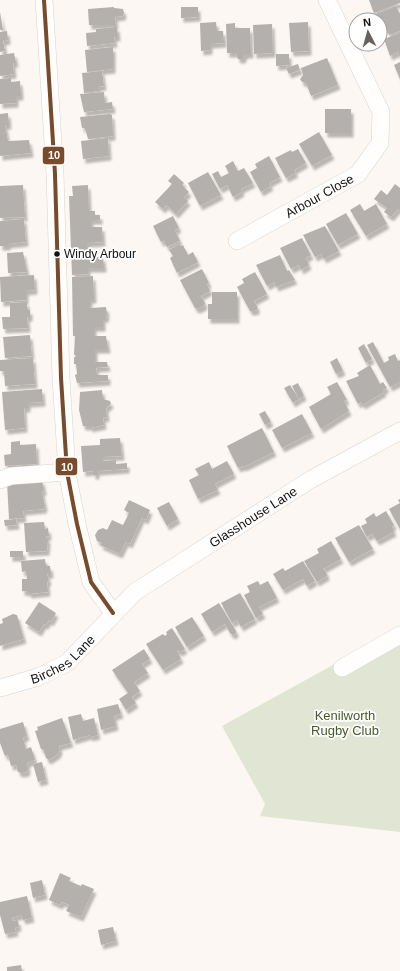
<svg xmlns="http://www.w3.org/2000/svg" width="400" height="971" viewBox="0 0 400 971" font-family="Helvetica,sans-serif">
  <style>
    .green { fill: #e1e5d3 }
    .building { fill: #b4b0ae; filter: url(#shadow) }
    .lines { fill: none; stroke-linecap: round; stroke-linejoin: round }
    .minor-casing { stroke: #d7d3cf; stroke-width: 18 }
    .minor { stroke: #fffefd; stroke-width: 17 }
    .bus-1-casing { stroke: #fff; stroke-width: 7 }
    .bus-1 { stroke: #7a4b2a; stroke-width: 4 }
    .bus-dot { fill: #14110f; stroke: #fff; stroke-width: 1.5 }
    .labels { text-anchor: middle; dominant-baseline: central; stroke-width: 3.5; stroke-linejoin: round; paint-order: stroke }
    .bus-label { font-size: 12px; fill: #14110f; stroke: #fff; text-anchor: start }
    .street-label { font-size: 13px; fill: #14110f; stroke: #fff }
    .park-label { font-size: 13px; fill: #495a28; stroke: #fff }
    .line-badge { stroke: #fff; stroke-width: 1.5 }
    .badge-label { font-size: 11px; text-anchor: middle; font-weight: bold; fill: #fff }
  </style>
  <defs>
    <filter id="shadow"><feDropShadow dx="2.5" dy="4.5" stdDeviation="1" flood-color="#0004"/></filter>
  </defs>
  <rect width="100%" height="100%" fill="#fcf7f2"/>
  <!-- green -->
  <path class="green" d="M400,628V832L260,816L265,804L222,726Z"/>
  <!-- building -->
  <g class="building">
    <path d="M369,0H400V3L374,13Z"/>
    <path d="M396,6L400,14V31L389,35L386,28L382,30L380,20H376L374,15Z"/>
    <path d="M114,7V8L123,9L124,13L123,16L115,17L116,25H89L88,9Z"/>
    <path d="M181,7H198V17L181,18Z"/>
    <path d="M0,12L3,30H0Z"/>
    <path d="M216,22L217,31H223L224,43L210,44V50L201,51L200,23Z"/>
    <path d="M308,22L309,51L291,52L289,23Z"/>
    <path d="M235,23V28H250L251,54H245L243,59H238L236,53H227L226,24Z"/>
    <path d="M272,24L273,53L254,54L253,25Z"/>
    <path d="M117,27L118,37H114L115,43L87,46L86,33L96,32V29Z"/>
    <path d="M7,31L8,40L3,41L5,51L0,52V32Z"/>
    <path d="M400,33V57L398,52L390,56L384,39Z"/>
    <path d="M113,47V69L87,72L85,50Z"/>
    <path d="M14,53L16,63H13L14,74L0,76V55Z"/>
    <path d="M276,54H289V65L276,66Z"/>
    <path d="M327,58L338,85L311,96L306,83L302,82L300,79L303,75L301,68Z"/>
    <path d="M400,62V79L394,65Z"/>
    <path d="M298,64L300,70L289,74L286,68Z"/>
    <path d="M102,71L104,86L98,87V91L84,93L82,73Z"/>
    <path d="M11,78V82L20,81L21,96H16V103L0,104V79Z"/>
    <path d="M104,92L105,103L112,102L113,109L84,112L80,94Z"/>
    <rect x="325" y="109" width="26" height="24"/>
    <path d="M8,113L9,125H5L8,141L29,140L31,153L0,156V114Z"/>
    <path d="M110,114L112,115L113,136L88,139L85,128H82L80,117Z"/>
    <path d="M319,132L332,155L312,166L299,144Z"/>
    <path d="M108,138L109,156L83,159L81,141Z"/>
    <path d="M298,149L306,163L294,170L296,173L286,178L275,158L291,150L292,152Z"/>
    <path d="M269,156L280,177L269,183L271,186L261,192L250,172L257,168L255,164Z"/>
    <path d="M233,161L238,171L244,168L253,183L241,189L242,192L233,197L227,185L220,189L212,174L218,171L221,177L229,173L225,166Z"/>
    <path d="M208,172L221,195L200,206L188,183Z"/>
    <path d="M174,174L184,183L182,185L189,192L184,197L188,201L176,214L166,205L163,209L155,202L172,184L168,181Z"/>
    <path d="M395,184L400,188V211L398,209L391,217L384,212L387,208L374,199L381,190L387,195Z"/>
    <path d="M23,185L25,217L0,218V186Z"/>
    <path d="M88,185L89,211H95V215H100V220H91V227H102L103,242L87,243V257H103L104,268H88V274L72,275L69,196H73L72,186Z"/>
    <path d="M360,204L364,211L376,204L387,224L366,236L350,210Z"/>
    <path d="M346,213L358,234L338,245L326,224Z"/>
    <path d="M173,216L179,228L175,230L180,241L167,247L164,241L161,242L153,226Z"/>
    <path d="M24,219L26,242L8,244V246H0V221Z"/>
    <path d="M325,226L339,251L324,259L321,254L315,257L303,235Z"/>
    <path d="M302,238L311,255L306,258L309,265L301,270L299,265L291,269L280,248Z"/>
    <path d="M180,244L181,246L183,245L188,255L193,252L198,262L177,273L170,258L173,256L169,250Z"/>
    <path d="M23,252L27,272L8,273L7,253Z"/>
    <path d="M280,255L287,271L289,270L295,280L276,287L274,282L267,286L256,265Z"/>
    <path d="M202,269L209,283L207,284L210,291L201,296L205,303L204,306L198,309L195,308L180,280Z"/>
    <path d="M255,272L267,294L254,301L257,306V310L253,311H250L237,287L244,283L242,279Z"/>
    <path d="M34,275L35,290L26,291V300L1,302L0,277Z"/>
    <path d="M93,276L94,299H90V308L106,307L107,313L106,318H103V327H94V336H106L108,349H95V362H107L108,367L96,368L97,375H108V381L77,383L75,375L77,374L76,364H74V357H76L74,354L75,336H73L72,277Z"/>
    <path d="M212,292H237V319H208V304H212Z"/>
    <path d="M27,302V310H30V317H27L28,328L3,329L2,317H10V303Z"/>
    <path d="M30,335L32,356L5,358L3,337Z"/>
    <path d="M373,342L384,363L389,360L388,357L395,354L398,361L400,360V382L390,387L367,345Z"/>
    <path d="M364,344L372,359L366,363L358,348Z"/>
    <path d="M33,358L35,384L5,386L4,371H0V360Z"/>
    <path d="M337,358L343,371L336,374L330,362Z"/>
    <path d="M370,365L380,384L383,382L387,388L383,390L384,392L363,405L361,402L358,404L346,381L359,376L357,373Z"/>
    <path d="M337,382L347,400L344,401L349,411L321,429L309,407L331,394L327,387Z"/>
    <path d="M298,383L304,396L299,399L292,386Z"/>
    <path d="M290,385L299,399L293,403L284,388Z"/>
    <path d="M42,389L43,402L28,403V408H24L25,428L5,430L2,392Z"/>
    <path d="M102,390L103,399L110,401L111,404L106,408L107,417L103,418L104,425L90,428V426H83L79,410L80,392Z"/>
    <path d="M265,411L271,422L265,425L259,414Z"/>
    <path d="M302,414L312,433L282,448L272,430Z"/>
    <path d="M262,428L274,452L244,467L243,466L238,468L227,446Z"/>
    <path d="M120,438L122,456L103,457V461L116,460V464L127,463V469L97,471V475H93V471L83,472L81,446L100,445V439Z"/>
    <path d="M20,441V445L36,444L37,464L5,466L4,455L11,454V442Z"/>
    <path d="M227,461L234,474L215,484L218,490L198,499L189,480L199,475L195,469L209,462L212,469Z"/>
    <path d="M42,480L44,490L42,492L45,506L44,509L23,511L24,518L9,519L7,482Z"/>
    <path d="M400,499V529L389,509L400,503L398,500Z"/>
    <path d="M129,500L150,510L146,520L142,518L130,544L126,542L120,554L100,545L102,543L97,541L95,535L98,530L103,528L107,530L112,520L123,525L129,513L124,510Z"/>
    <path d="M169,502L178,519L167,526L157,508Z"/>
    <path d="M386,511L394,525L392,527L394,532L377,541L372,534L367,537L361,526L367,523L365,519L374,513L376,517Z"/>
    <path d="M16,519L17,525L5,526L4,520Z"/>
    <path d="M44,522L45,529L48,528L49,536L45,537L48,539L47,551L26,552L24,523Z"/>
    <path d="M359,525L373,549L349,562L335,538Z"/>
    <path d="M331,541L341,559L323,569L326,571L327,576L317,582L304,561L319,553L317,549Z"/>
    <rect x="10" y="551" width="13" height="6"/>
    <path d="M45,559L46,566H50L51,574H47L49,581L47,582L48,592L29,594V592L22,591V579H27L26,571L22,572L21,561Z"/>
    <path d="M303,561L315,581L307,586L303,579L283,590L273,574L283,568L285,571Z"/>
    <path d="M258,581L260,585L268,581L277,598L259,607L263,614L256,618L244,595L250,592L247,586Z"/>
    <path d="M240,593L255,619L241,627L237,620L232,623L221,603Z"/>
    <path d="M39,602L56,613L51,622L49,620L46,625L44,624L39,632L25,623Z"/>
    <path d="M219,603L236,631V633L233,635L230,633L225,624L212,632L201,614Z"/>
    <path d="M13,614L17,615L24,639L0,646V624L3,623L2,619Z"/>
    <path d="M192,617L204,636L187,647L175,627Z"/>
    <path d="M172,628L185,649L180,652L178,650L177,651L181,659L163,670L146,644L163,634L165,636L167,634L166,632Z"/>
    <path d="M144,649L150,659L142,664L148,673L134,682L140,691L132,697L136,703L126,710L119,699L128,693L112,670Z"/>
    <path d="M118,704L121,714L114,716L116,726L101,730L97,709Z"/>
    <path d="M81,714L83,721L94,718L98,735L90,737V735L73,740L68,717Z"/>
    <path d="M62,718L71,743L59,746L60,750L58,754L49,760L46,758L43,749H41L35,731L38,730L37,727Z"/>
    <path d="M23,722L27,736L23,738L26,749L31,747L35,760L27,763L28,768L27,772L22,773L18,772L16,765L11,766L8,755L5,756L0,743V729Z"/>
    <path d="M42,762L46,780L38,782L33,764Z"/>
    <path d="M60,873L71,878L69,881L81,886L82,884L94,889L81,917L66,911L69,905L62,902L60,905L49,900Z"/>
    <path d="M42,880L45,895L33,898L30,883Z"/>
    <path d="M27,896L32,918L23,920L21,915L12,918L13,921L18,920L19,927L15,928L16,932L5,934L0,915V902Z"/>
    <path d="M113,927L116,941L101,945L98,930Z"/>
    <path d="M21,965L22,971H7V967Z"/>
  </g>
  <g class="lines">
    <!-- minor casing -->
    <g class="minor-casing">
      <g id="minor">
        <path d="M44,0L55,174L61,378L67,472L77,524L91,582L113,613"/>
        <path id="s1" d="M237,241L358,174L380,143L381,112L327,0"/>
        <path d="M0,480L11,476L67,472"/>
        <path d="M342,668L400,635"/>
        <path id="s2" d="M0,688L38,677L67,663L135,592L310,480L400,431"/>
      </g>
    </g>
    <!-- minor -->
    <use href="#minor" class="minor"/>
    <!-- bus-1 casing -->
    <g class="bus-1-casing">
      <path id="bus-1" d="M44,0L55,174L61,378L67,472L77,524L91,582L113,613"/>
    </g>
    <!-- bus-1 -->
    <use href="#bus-1" class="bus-1"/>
  </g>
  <!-- markers -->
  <circle class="bus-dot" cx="57" cy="254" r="3.5"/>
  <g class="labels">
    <!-- bus labels -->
    <g class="bus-label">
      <text x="64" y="254">Windy Arbour</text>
    </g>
    <!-- street labels -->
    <g class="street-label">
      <text stroke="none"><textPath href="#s1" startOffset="94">Arbour Close</textPath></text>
      <text stroke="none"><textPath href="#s2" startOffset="310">Glasshouse Lane</textPath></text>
      <text stroke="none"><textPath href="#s2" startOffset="70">Birches Lane</textPath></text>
    </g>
    <!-- park labels -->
    <g class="park-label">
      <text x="345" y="715">Kenilworth<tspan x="345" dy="15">Rugby Club</tspan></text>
    </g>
  </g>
  <g class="line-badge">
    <rect x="42" y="146" width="23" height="19" rx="4" fill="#7a4b2a"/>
    <rect x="55" y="457" width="23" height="19" rx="4" fill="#7a4b2a"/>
  </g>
  <g class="badge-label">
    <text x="54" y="159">10</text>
    <text x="67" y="471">10</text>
  </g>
  <!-- north arrow -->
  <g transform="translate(368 32) rotate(354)"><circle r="19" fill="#ffffff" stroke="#a1a09f"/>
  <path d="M0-3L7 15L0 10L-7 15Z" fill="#65625e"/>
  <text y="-6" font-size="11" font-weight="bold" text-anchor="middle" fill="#14110f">N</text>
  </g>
</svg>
